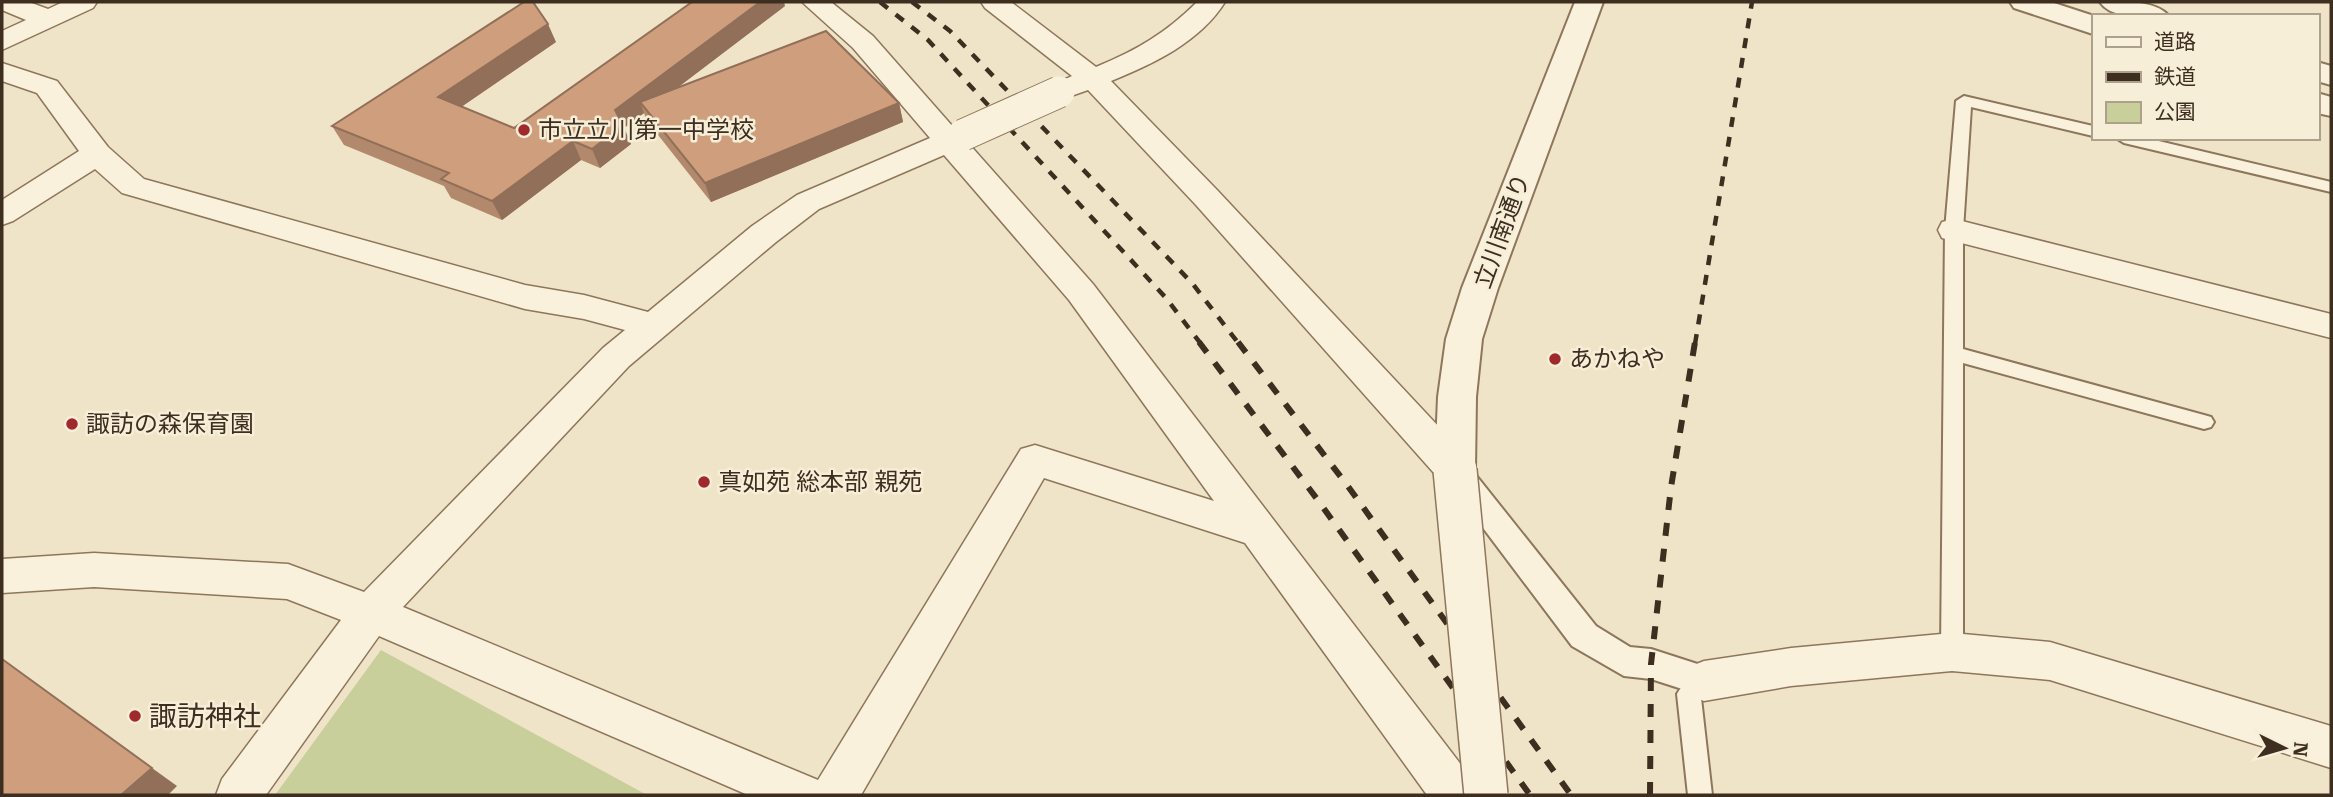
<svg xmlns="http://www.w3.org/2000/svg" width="2333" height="797" viewBox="0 0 2333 797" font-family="'Roboto Serif','Noto Sans JP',serif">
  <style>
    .green { fill: #c9cf9b }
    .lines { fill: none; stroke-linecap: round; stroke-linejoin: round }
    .service-casing { stroke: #8d765c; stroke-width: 4 }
    .pedestrian-casing { stroke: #8d765c; stroke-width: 4 }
    .minor-casing { stroke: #8d765c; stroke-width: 3 }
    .tertiary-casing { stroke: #8d765c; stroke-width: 4 }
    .service { fill: #faf1dc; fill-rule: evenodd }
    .pedestrian { fill: #faf1dc; fill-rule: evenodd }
    .minor { fill: #faf1dc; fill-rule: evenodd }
    .tertiary { fill: #faf1dc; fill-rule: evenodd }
    .rail-far1 { stroke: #3d2e20; stroke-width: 4.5; stroke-dasharray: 10 10; stroke-linecap: butt }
    .rail { stroke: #3d2e20; stroke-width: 6; stroke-dasharray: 13 13; stroke-linecap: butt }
    .minor-bridge-casing { stroke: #8d765c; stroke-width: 33; stroke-linecap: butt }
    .tertiary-bridge-casing { stroke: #8d765c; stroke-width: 46; stroke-linecap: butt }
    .minor-bridge { stroke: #faf1dc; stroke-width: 31 }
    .tertiary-bridge { stroke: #faf1dc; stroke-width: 43 }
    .wall { fill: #b2896c }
    .shaded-wall { fill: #916f58 }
    .building { fill: #cf9f7d; stroke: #916f58; stroke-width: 2 }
    .poi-dot { fill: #9e2a2b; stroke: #f7eed8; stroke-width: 2.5 }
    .labels { text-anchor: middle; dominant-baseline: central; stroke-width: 5; stroke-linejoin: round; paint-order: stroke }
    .poi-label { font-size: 24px; fill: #3d2e20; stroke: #f7eed8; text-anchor: start }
    .street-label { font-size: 24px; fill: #3d2e20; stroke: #f7eed8 }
    .near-poi-label { font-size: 28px; fill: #3d2e20; stroke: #f7eed8; text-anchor: start }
  </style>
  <rect width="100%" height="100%" fill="#f0e4c8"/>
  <!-- green -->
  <path class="green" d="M381,650L647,795H275Z"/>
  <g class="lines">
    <!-- service casing -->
    <g class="service-casing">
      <g id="service">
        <path d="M1964,96L2093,126V136L1971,107L1963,230V349L2204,415L2211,417L2214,422L2211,427L2204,429L1963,363V652L1960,659L1952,662L1944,659L1941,652L1945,230L1956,101Z"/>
        <path d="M2116,138H2146L2331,182V192L2124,143Z"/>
        <path d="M1704,671L1712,674L1715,681L1712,688L1701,698L1712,795H1688L1677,694C1683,683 1693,675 1704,671Z"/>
      </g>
    </g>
    <!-- pedestrian casing -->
    <g class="pedestrian-casing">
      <path id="pedestrian" d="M1457,460L1467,464L1596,626L1630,647L1651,649L1716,670L1721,681L1716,692L1704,696L1651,679L1624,676L1572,646L1447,480L1442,472L1447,464Z"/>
    </g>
    <!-- minor casing -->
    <g class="minor-casing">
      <g id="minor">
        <path d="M2,2H29L48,9L63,2H97L93,8L2,50V31L26,20L2,10Z"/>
        <path d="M802,2H831L873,36L954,128L963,126L974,128L978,135L969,144L1093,284L1472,779L1478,795H1427L1245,543L1044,478L861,795H748L379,636L266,795H216L222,779L341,620L287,599L94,587L2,593V559L94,553L288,564L364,592L603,348L625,330L584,319L525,309L122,193L95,169L13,221L2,225V200L79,151L37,93L2,81V63L57,81L108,147L144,179L525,285L584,295L648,312L752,226L797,195L930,138L853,48ZM944,155L1069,300L1214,501L1035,445L1021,449L818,780L403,607L629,366L776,242L819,209Z"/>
        <path d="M981,2H1011L1096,67C1137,50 1166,33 1197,2H1225C1200,42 1153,64 1111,81L1218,191L1469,459L1474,470L1469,481L1455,485L1441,481L1196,205L1088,90L1071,96L1061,93L1057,87L1061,81L1072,76L985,8Z"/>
        <path d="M1954,219L2331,314V338L1942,238L1938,230L1942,222Z"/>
        <path d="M1952,633L2050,642L2331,726V768L2050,680L1952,671L1791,686L1704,701L1689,695L1682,681L1689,667L1704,661L1791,648Z"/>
      </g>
    </g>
    <!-- tertiary casing -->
    <g class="tertiary-casing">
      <g id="tertiary">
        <path d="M1575,2H1603L1498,288L1482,339L1476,397L1475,470L1469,481L1455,486L1441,481L1435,470L1438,397L1446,339L1462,288Z"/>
        <path d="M2010,2H2051L2094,16L2093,34L2014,8Z"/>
        <path d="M2100,2C2120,1 2156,0 2169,16C2148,16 2113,21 2100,2Z"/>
        <path d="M2317,62L2331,66V85L2317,81Z"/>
        <path d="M2317,93L2331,97V116L2317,113Z"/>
      </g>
    </g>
    <!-- service -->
    <use href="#service" class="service"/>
    <!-- pedestrian -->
    <use href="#pedestrian" class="pedestrian"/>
    <!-- minor -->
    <use href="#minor" class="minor"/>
    <!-- tertiary -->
    <use href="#tertiary" class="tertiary"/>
    <!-- rail-far1 -->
    <g class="rail-far1">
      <path d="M880,2L928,40L1166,298L1201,344"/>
      <path d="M912,2L950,31L1192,283L1239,344"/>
      <path d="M1695,344L1752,2"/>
    </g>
    <!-- rail -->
    <g class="rail">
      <path d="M1199,342L1317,499L1530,795"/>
      <path d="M1238,342L1347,485L1571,795"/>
      <path d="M1650,795L1651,664L1671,487L1695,342"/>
    </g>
    <!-- minor-bridge casing -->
    <g class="minor-bridge-casing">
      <path id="minor-bridge" d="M963,135L1059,92"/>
    </g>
    <!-- tertiary-bridge casing -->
    <g class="tertiary-bridge-casing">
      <path id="tertiary-bridge" d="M1455,470L1486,795"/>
    </g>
    <!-- minor-bridge -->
    <use href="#minor-bridge" class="minor-bridge"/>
    <!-- tertiary-bridge -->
    <use href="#tertiary-bridge" class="tertiary-bridge"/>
  </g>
  <!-- wall -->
  <path class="wall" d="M785,6L676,88L899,103L903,122L711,202L647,121L644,113L624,128L631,144L600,168L581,160L502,220L451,198L444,186L344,145L332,126L556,42L461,107L514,128Z"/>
  <!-- shaded-wall -->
  <g class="shaded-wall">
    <path d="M760,2H784L785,6L647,111L640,102L644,113L624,128L631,144L600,168L592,149L615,110Z"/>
    <path d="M548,24L556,42L448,116L438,97Z"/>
    <path d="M899,103L903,122L711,202L705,183Z"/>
    <path d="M573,141L581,160L502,220L492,201Z"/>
    <path d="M152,768L177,786L168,795H121Z"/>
  </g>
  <!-- building -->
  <g class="building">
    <path d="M524,2H533L548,24L438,97L514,128L692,2H760L615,110L623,125L592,149L573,141L492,201L441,179L449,173L332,126Z"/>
    <path d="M826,31L899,103L705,183L640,102Z"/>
    <path d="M2,659L152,768L121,795H2Z"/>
  </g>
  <!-- markers -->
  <g class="poi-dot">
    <circle cx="524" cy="130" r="7"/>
    <circle cx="1555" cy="359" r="7"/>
    <circle cx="72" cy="424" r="7"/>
    <circle cx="704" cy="482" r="7"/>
    <circle cx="135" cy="716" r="7"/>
  </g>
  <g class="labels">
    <!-- poi labels -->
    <g class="poi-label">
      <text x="538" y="130">市立立川第一中学校</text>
      <text x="1569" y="359">あかねや</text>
      <text x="86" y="424">諏訪の森保育園</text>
      <text x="718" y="482">真如苑 総本部 親苑</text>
    </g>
    <!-- street labels -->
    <g class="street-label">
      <text transform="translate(1502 231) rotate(-70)">立川南通り</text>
    </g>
    <!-- near-poi labels -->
    <g class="near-poi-label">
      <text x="149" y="716">諏訪神社</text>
    </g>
  </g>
  <!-- border -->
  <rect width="2333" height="797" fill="none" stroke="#3d2e20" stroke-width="7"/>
  <!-- legend -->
  <rect x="2092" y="14" width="228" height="126" fill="#f7eed8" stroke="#ada18e" stroke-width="2"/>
  <rect x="2106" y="37" width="35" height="10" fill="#faf1dc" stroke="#ada18e" stroke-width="2"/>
  <text x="2154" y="49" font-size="21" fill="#3d2e20">道路</text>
  <rect x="2106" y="72" width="35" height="10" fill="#3d2e20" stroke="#ada18e" stroke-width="2"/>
  <text x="2154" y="84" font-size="21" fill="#3d2e20">鉄道</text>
  <rect x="2106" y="102" width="35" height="21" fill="#c9cf9b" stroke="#ada18e" stroke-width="2"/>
  <text x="2154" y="119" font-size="21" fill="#3d2e20">公園</text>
  <!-- north arrow -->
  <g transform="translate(2284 748) rotate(95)" stroke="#f7eed8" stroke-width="5" paint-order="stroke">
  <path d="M0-5L12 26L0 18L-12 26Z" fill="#3d2e20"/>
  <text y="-10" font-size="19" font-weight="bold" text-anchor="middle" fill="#3d2e20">N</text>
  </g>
</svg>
